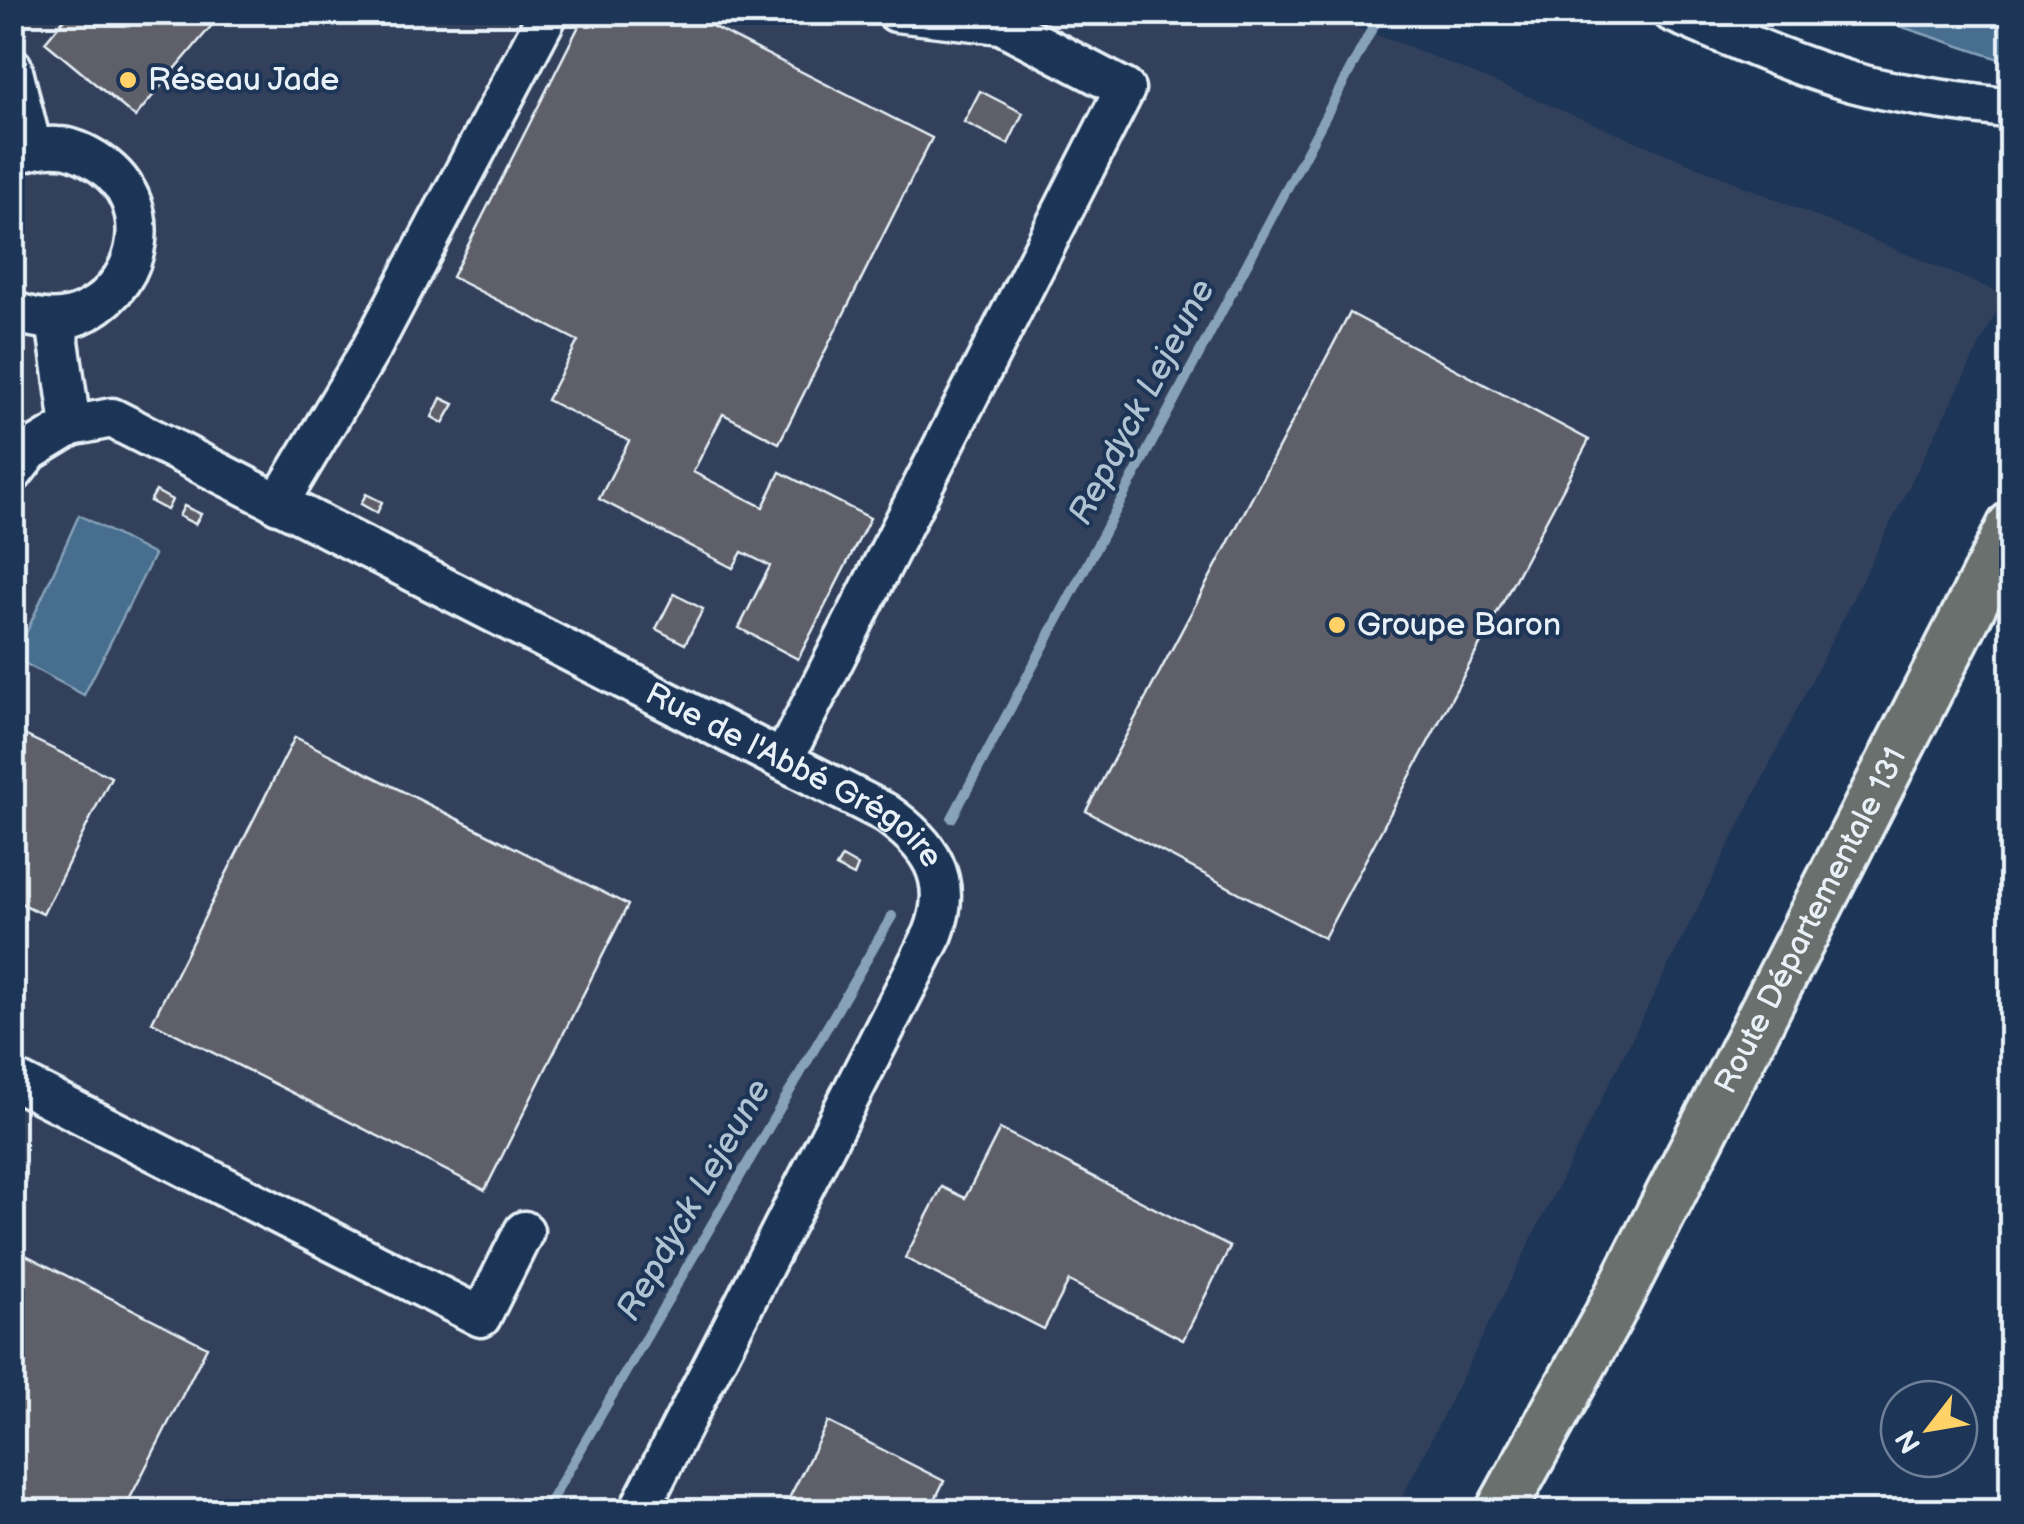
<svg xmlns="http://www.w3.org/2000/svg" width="2024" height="1524" viewBox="0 0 2024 1524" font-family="'Balsamiq Sans',sans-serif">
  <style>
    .built { fill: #30415c }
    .water { fill: #476e8f; stroke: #87a2b9; stroke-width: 2.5 }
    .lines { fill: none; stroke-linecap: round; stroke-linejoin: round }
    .stream { stroke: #87a2b9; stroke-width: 10 }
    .building { fill: #5e5e69; stroke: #e8f1f8; stroke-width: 2.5 }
    .minor-casing { stroke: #e8f1f8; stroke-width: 45 }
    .major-casing { stroke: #e8f1f8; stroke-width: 55 }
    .minor { stroke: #1d3557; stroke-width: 38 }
    .major { stroke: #6b706d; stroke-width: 48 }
    .poi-dot { fill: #ffd166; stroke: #1d3557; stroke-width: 4 }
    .labels { text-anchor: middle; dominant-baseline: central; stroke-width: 8; stroke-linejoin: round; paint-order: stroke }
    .poi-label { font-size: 32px; fill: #e8f1f8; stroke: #1d3557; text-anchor: start }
    .street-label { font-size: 32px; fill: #e8f1f8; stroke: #1d3557 }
    .water-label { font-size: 35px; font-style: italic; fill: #b0c3d3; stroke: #1d3557 }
  </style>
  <rect width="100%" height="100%" fill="#1d3557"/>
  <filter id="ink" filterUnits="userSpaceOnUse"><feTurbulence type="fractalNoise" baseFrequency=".01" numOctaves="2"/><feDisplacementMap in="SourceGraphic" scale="20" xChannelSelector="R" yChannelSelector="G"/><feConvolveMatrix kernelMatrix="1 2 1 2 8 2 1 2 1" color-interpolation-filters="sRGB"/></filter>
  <g filter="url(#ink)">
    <!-- built -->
    <path class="built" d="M12,13H1313L1400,43L2005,295L1395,1511H13Z"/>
    <!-- water -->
    <g class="water">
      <path d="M1860,13H2011V63Z"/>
      <path d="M79,515L154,555L84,695L15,658Z"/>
    </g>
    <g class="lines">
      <!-- stream -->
      <g class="stream">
        <path d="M952,818L1381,12"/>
        <path d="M544,1512L892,916"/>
      </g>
    </g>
    <!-- building -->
    <g class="building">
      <path d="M70,12H223L135,117L45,42Z"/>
      <path d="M586,12H684L932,138L779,443L723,414L693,472L763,507L780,472L870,518L798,659L739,628L770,566L742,552L733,568L599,499L629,441L547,400L578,341L452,277Z"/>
      <path d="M980,91L1023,113L1008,144L964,122Z"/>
      <path d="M1350,313L1589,440L1324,938L1086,811Z"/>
      <path d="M441,398L454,404L443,423L432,417Z"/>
      <path d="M156,491L172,500L167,510L150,501Z"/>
      <path d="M366,494L382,502L377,513L361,504Z"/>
      <path d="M184,506L201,514L195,524L179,516Z"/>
      <path d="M674,594L703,609L685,644L656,629Z"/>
      <path d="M12,729L111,777L43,914L12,899Z"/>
      <path d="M295,737L628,905L485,1190L152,1022Z"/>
      <path d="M842,857L858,866L854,876L836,867Z"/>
      <path d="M1000,1129L1230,1247L1183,1340L1069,1281L1044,1329L905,1258L942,1187L965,1198Z"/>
      <path d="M12,1248L207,1347L123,1512H12Z"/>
      <path d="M828,1422L944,1481L929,1512H782Z"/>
    </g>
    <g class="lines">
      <!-- minor casing -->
      <g class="minor-casing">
        <g id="minor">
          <path d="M1672,12C1731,37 1790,64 1852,82C1904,96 1958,102 2012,109"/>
          <path d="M12,67L32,148"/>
          <path d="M12,155C28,150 42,146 58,147C73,147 88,155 101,164C156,203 144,280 87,311C64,324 36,320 12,311"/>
          <path d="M56,320L71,426"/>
          <path id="s1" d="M12,474L30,451L71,426L112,418L884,812C929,843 955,878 933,934L638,1512"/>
          <path d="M278,504L372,347L549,12"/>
          <path d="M783,760L1125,89L1001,24L896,12"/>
          <path d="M12,1079L481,1317L524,1231"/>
        </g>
      </g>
      <!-- major casing -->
      <g class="major-casing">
        <g id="major">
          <path id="s2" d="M1500,1512L1609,1315L2012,526"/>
        </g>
      </g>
      <!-- minor -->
      <use href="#minor" class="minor"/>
      <!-- major -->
      <use href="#major" class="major"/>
    </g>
  </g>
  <!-- markers -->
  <g class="poi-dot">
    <circle cx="128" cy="80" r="10"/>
    <circle cx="1337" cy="625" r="10"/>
  </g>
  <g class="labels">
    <!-- poi labels -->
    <g class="poi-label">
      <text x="148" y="80">Réseau Jade</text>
      <text x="1357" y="625">Groupe Baron</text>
    </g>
    <!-- street labels -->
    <g class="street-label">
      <text stroke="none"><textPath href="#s1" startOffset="890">Rue de l'Abbé Grégoire</textPath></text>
      <text stroke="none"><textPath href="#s2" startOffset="668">Route Départementale 131</textPath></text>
    </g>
    <!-- water labels -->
    <g class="water-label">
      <text transform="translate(1142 402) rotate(-62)">Repdyck Lejeune</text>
      <text transform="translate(694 1200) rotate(-60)">Repdyck Lejeune</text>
    </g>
  </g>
  <!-- margin -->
  <rect width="2024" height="1524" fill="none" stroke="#1d3557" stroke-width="50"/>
  <rect x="25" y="25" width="1974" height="1474" fill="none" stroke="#e8f1f8" stroke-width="4" filter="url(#ink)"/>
  <!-- north arrow -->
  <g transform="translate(1929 1429) rotate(239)"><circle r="48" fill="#1d3557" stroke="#6e8097" stroke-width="2.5"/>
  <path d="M0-8L18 38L0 25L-18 38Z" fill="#ffd166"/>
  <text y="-15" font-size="28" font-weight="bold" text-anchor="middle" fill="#e8f1f8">N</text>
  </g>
</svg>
